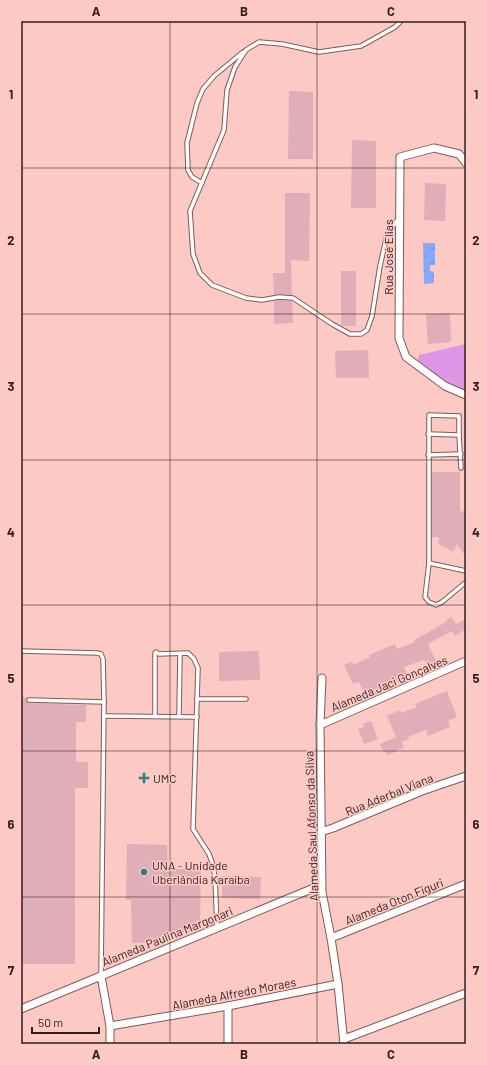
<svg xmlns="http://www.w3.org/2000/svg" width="487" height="1065" viewBox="0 0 487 1065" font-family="Barlow,sans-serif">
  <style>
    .green { fill: #e096e6 }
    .water { fill: url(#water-ripples) }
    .building { fill: #e0aeb9 }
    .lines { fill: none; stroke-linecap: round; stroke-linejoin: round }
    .lane-casing { stroke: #845854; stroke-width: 5.5 }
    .street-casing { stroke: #845854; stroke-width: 9 }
    .lane { stroke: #fff; stroke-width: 3.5 }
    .street { stroke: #fff; stroke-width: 7 }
    .grid { fill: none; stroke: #311f1d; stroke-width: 1; stroke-opacity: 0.55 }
    .poi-dot { fill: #337b82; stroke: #fcc9c4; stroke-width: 1.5 }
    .labels { text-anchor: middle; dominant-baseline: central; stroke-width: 3; stroke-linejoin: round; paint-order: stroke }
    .street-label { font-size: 12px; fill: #311f1d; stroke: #fcc9c4 }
    .poi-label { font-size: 12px; fill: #311f1d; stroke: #fcc9c4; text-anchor: start }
    .neatline { fill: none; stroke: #311f1d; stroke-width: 1.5 }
    .grid-label { font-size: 13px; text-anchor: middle; font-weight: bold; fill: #311f1d }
  </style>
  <defs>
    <pattern id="water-ripples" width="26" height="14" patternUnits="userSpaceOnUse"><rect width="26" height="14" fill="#83aafb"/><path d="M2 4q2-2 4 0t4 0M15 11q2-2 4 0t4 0" fill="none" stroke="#6c8acb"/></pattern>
  </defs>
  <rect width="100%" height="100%" fill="#fcc9c4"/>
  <!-- green -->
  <path class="green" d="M466,344V395L445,386L417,364L419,355Z"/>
  <!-- water -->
  <path class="water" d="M423,243H435V265H430V271L434,272V283L424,284Z"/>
  <!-- building -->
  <g class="building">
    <path d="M289,91L313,92V159H288Z"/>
    <path d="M352,140L376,141V208H351Z"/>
    <path d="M425,183L446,184L445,221L424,220Z"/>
    <path d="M285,193H310L309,261L291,260L292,295L279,294L274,295L273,273H285Z"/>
    <path d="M341,271H356V326H343L341,325Z"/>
    <path d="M279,300L292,301L293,323L274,324V301Z"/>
    <path d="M450,313L451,342L428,344L426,314Z"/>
    <path d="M368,350L369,378H336L335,351Z"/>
    <path d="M432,472H460V513L466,509V557L457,544L453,552L438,544L439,537H432Z"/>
    <path d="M451,617L456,624L466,619V629L455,636L452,631L428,644L436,661L427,665L424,660L404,667L409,680L402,683L401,680L378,689L380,693L367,699L359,682L353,684L344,665L352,662L353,665L370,657L369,655L395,644L397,649L415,642L414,640L446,622V621Z"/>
    <path d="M259,651L260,680L219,681V652Z"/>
    <path d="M447,691L457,717L448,721L450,727L428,736L426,730L408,737L409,739L402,742L404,748L397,750L398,751L387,755L386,751L384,752L380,744L396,737L387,716L400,710L401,713L417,707L415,704Z"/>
    <path d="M21,697L27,698L26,701L29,703L86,705V722H76V762H88V788H75V964H21Z"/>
    <path d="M371,721L378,739L364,744L358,729L364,727L363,724Z"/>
    <path d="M127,844L167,845L168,869H201L200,924H193V932H169V942L132,943L131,900H126Z"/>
    <path d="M222,876L261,877L260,899L222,898Z"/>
  </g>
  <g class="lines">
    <!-- lane casing -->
    <g class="lane-casing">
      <g id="lane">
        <path d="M202,183L192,177L188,170L187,143L197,103L203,89L214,76L243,52"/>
        <path d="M398,219L387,235L380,266L372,316L367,330L361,334H350L332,324L293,298L279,297L262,300L246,298L212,285L200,273L193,254L190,211L224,130L227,90L235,67L246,50L259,42L282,44L319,52L361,46L395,27L401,21"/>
        <path d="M428,434L459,435"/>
        <path d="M428,455L461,454"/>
        <path d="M461,468L459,435V416L429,415V563L466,571"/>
        <path d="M429,563L425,597L429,602L436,605L442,602L466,582"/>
        <path d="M21,651L97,653L101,654L103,659L104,702L101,976"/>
        <path d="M197,699H246"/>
        <path d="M29,700L104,702"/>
        <path d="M104,716L197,717"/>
        <path d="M155,716V653L156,652L159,654L188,653L194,659L198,668L193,829L209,854L213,865L215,877L217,928"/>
        <path d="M179,716L180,654"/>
      </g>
    </g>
    <!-- street casing -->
    <g class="street-casing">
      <g id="street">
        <path d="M466,163L459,154L434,148L400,157L399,338L406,357L445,386L466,395"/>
        <path d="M322,678L320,725L322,892L331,938L338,984L344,1044"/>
        <path d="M320,725L466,661"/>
        <path d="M321,832L333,828L422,791L466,776"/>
        <path d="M331,938L466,884"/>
        <path d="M101,976L110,1026V1044"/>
        <path d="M21,1009L321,885"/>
        <path d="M110,1026L228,1006L338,984"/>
        <path d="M344,1039L466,993"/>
        <path d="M228,1044V1006"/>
      </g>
    </g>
    <!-- lane -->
    <use href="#lane" class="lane"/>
    <!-- street -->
    <use href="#street" class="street"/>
  </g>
  <!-- grid -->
  <path class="grid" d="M170,21V1044M317,21V1044M21,168H466M21,314H466M21,460H466M21,605H466M21,751H466M21,897H466"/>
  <!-- markers -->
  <g class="poi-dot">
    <path d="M142 772h4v4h4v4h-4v4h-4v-4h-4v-4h4z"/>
    <circle cx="144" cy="872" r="4"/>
  </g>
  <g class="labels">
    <!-- street labels -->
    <g class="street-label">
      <text transform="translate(388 257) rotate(-90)">Rua José Elias</text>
      <text transform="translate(389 683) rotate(-23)">Alameda Jaci Gonçalves</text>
      <text transform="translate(389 794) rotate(-22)">Rua Aderbal Viana</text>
      <text transform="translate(311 826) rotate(-92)">Alameda Saul Afonso da Silva</text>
      <text transform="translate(394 901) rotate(-22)">Alameda Oton Figuri</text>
      <text transform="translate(167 936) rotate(-22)">Alameda Paulina Margonari</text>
      <text transform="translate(234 993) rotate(-11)">Alameda Alfredo Moraes</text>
    </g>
    <!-- poi labels -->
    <g class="poi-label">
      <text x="153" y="778">UMC</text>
      <text x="152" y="865">UNA - Unidade<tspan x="152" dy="14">Uberlândia Karaíba</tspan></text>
    </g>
  </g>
  <!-- border -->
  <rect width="487" height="1065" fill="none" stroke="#fcc9c4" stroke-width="44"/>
  <!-- scale -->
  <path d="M32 1027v6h67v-6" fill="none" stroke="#311f1d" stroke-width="2"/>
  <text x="38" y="1027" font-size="12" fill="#311f1d" stroke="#fcc9c4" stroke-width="3" paint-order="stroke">50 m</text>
  <rect x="22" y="22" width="443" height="1021" class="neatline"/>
  <g class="grid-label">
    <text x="96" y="16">A</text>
    <text x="244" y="16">B</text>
    <text x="391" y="16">C</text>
    <text x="11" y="99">1</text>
    <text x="476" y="99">1</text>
    <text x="11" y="245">2</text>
    <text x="476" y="245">2</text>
    <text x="11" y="391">3</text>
    <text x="476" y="391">3</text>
    <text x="11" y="537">4</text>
    <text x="476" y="537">4</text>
    <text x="11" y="683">5</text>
    <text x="476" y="683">5</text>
    <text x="11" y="829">6</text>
    <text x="476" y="829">6</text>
    <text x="11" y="975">7</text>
    <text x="476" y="975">7</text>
    <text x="96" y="1059">A</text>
    <text x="244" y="1059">B</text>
    <text x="391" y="1059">C</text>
  </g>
</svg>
